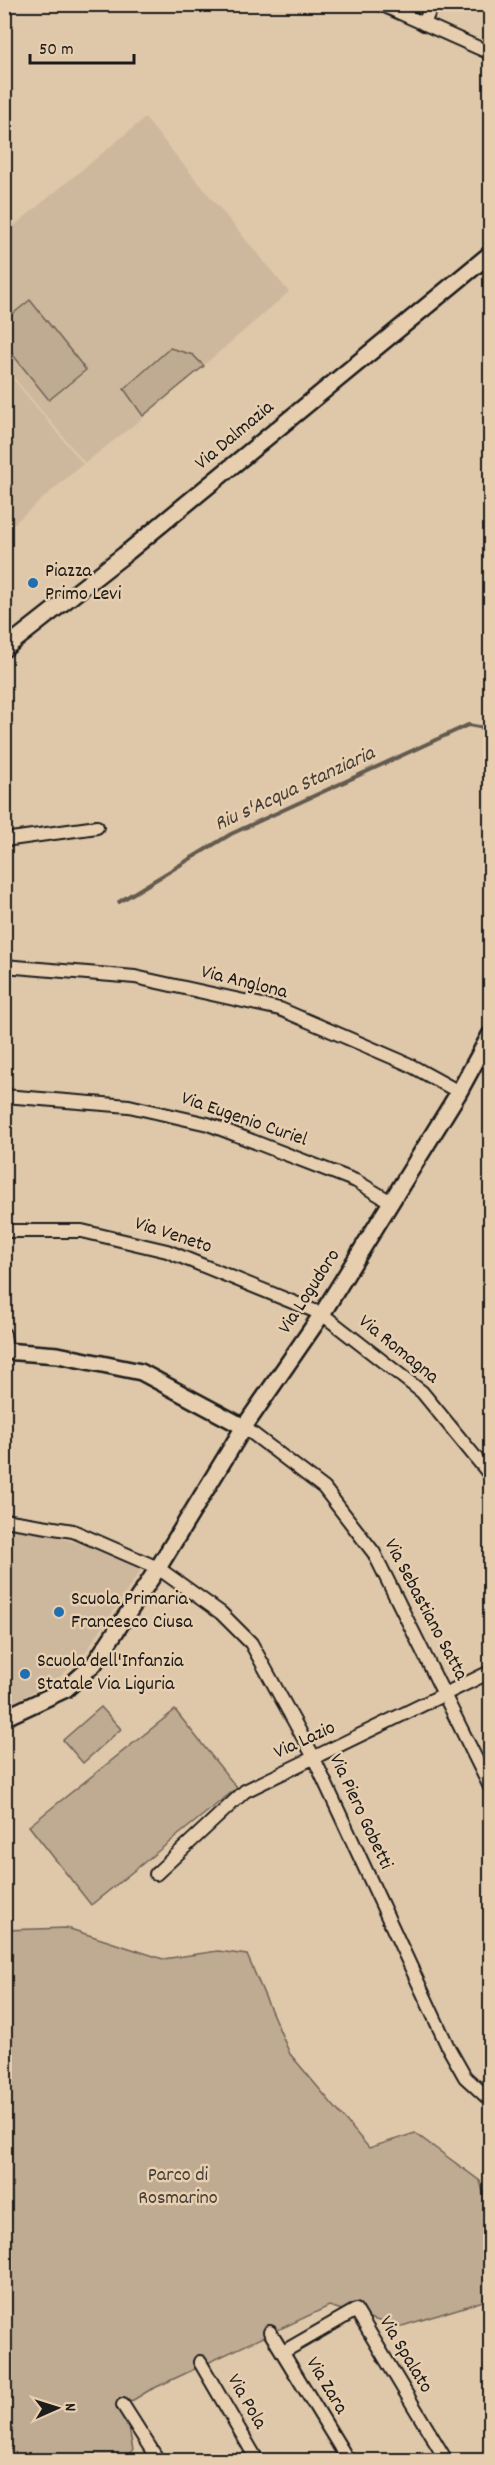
<svg xmlns="http://www.w3.org/2000/svg" width="495" height="2465" viewBox="0 0 495 2465" font-family="Dekko,sans-serif">
  <style>
    .built { fill: #ceb89d }
    .green { fill: #bfaa92; stroke: #6e6357; stroke-width: 1.5 }
    .lines { fill: none; stroke-linecap: round; stroke-linejoin: round }
    .stream { stroke: #635a50; stroke-width: 4 }
    .minor-casing { stroke: #1c1c1c; stroke-width: 16 }
    .tertiary-casing { stroke: #1c1c1c; stroke-width: 20 }
    .minor { stroke: #e7ceaf; stroke-width: 12 }
    .tertiary { stroke: #e7ceaf; stroke-width: 15 }
    .poi-dot { fill: #1f6fb2; stroke: #e7ceaf; stroke-width: 2 }
    .labels { text-anchor: middle; dominant-baseline: central; stroke-width: 5; stroke-linejoin: round; paint-order: stroke }
    .street-label { font-size: 20px; fill: #1c1c1c; stroke: #e7ceaf }
    .poi-label { font-size: 20px; fill: #1c1c1c; stroke: #e7ceaf; text-anchor: start }
    .park-label { font-size: 20px; fill: #45403a; stroke: #e7ceaf }
    .water-label { font-size: 21px; font-style: italic; fill: #45403a; stroke: #e7ceaf }
  </style>
  <rect width="100%" height="100%" fill="#dfc7a9"/>
  <filter id="ink" filterUnits="userSpaceOnUse"><feTurbulence type="fractalNoise" baseFrequency=".0167" numOctaves="2"/><feDisplacementMap in="SourceGraphic" scale="12" xChannelSelector="R" yChannelSelector="G"/><feConvolveMatrix kernelMatrix="1 2 1 2 8 2 1 2 1" color-interpolation-filters="sRGB"/></filter>
  <g filter="url(#ink)">
    <!-- built -->
    <g class="built">
      <path d="M145,118L289,292L139,421L85,463L5,367L4,234Z"/>
      <path d="M5,369L83,464L5,531H4Z"/>
      <path d="M5,1528L41,1533L94,1547L141,1570L83,1656L55,1681L5,1706Z"/>
    </g>
    <!-- green -->
    <g class="green">
      <path d="M30,300L86,370L49,400L5,345V320Z"/>
      <path d="M170,348L193,355L204,366L143,416L124,389Z"/>
      <path d="M101,1707L121,1729L83,1763L63,1740Z"/>
      <path d="M175,1710L237,1788L91,1905L29,1826Z"/>
      <path d="M67,1928L163,1959L218,1951L247,1955L290,2054L369,2148L415,2133L480,2181L490,2217V2299L399,2327L329,2306L148,2391L125,2405L133,2450L122,2460H5L4,1930Z"/>
    </g>
    <g class="lines">
      <!-- stream -->
      <path class="stream" d="M119,902L231,834L468,725L490,729"/>
      <!-- minor casing -->
      <g class="minor-casing">
        <g id="minor">
          <path d="M380,4L490,53"/>
          <path d="M424,24L432,4"/>
          <path d="M4,840L97,827"/>
          <path d="M4,966L135,977L280,1009L408,1064L459,1092"/>
          <path d="M4,1096L129,1106L208,1124L356,1181L391,1202"/>
          <path d="M4,1231H82L167,1251L322,1314L422,1392L490,1475"/>
          <path d="M4,1334L6,1351"/>
          <path d="M244,1427L324,1488L374,1553L490,1787"/>
          <path d="M4,1520L73,1531L158,1568L221,1613L251,1643L311,1752L448,2047L465,2077L490,2100"/>
          <path d="M156,1874L245,1791L490,1672"/>
          <path d="M270,2332L348,2460"/>
          <path d="M283,2352L356,2310L446,2460"/>
          <path d="M200,2362L257,2460"/>
          <path d="M123,2405L158,2460"/>
        </g>
      </g>
      <!-- tertiary casing -->
      <g class="tertiary-casing">
        <g id="tertiary">
          <path d="M4,649L124,555L490,254"/>
          <path d="M4,1351L58,1355L141,1372L244,1427"/>
          <path d="M4,1718L66,1689L94,1664L158,1568L244,1427L322,1314L459,1092L490,1035"/>
        </g>
      </g>
      <!-- minor -->
      <use href="#minor" class="minor"/>
      <!-- tertiary -->
      <use href="#tertiary" class="tertiary"/>
    </g>
  </g>
  <!-- markers -->
  <g class="poi-dot">
    <circle cx="33" cy="583" r="6"/>
    <circle cx="59" cy="1612" r="6"/>
    <circle cx="25" cy="1674" r="6"/>
  </g>
  <g class="labels">
    <!-- street labels -->
    <g class="street-label">
      <text transform="translate(235 436) rotate(-40)">Via Dalmazia</text>
      <text transform="translate(244 983) rotate(14)">Via Anglona</text>
      <text transform="translate(244 1120) rotate(19)">Via Eugenio Curiel</text>
      <text transform="translate(173 1236) rotate(18)">Via Veneto</text>
      <text transform="translate(310 1292) rotate(-57)">Via Logudoro</text>
      <text transform="translate(398 1350) rotate(39)">Via Romagna</text>
      <text transform="translate(425 1610) rotate(62)">Via Sebastiano Satta</text>
      <text transform="translate(305 1741) rotate(-25)">Via Lazio</text>
      <text transform="translate(360 1812) rotate(65)">Via Piero Gobetti</text>
      <text transform="translate(405 2355) rotate(59)">Via Spalato</text>
      <text transform="translate(326 2386) rotate(59)">Via Zara</text>
      <text transform="translate(246 2402) rotate(60)">Via Pola</text>
    </g>
    <!-- poi labels -->
    <g class="poi-label">
      <text x="45" y="572">Piazza<tspan x="45" dy="23">Primo Levi</tspan></text>
      <text x="71" y="1600">Scuola Primaria<tspan x="71" dy="23">Francesco Ciusa</tspan></text>
      <text x="37" y="1662">Scuola dell'Infanzia<tspan x="37" dy="23">Statale Via Liguria</tspan></text>
    </g>
    <!-- park labels -->
    <g class="park-label">
      <text x="178" y="2176">Parco di<tspan x="178" dy="23">Rosmarino</tspan></text>
    </g>
    <!-- water labels -->
    <g class="water-label">
      <text transform="translate(295 790) rotate(-25)">Riu s'Acqua Stanziaria</text>
    </g>
  </g>
  <!-- margin -->
  <rect width="495" height="2465" fill="none" stroke="#e7ceaf" stroke-width="24"/>
  <rect x="12" y="12" width="471" height="2441" fill="none" stroke="#1c1c1c" stroke-width="2" filter="url(#ink)"/>
  <!-- north arrow -->
  <g transform="translate(57 2408) rotate(87)" stroke="#e7ceaf" stroke-width="4.5" paint-order="stroke">
  <path d="M0-4.5L10 22L0 15L-10 22Z" fill="#1c1c1c"/>
  <text y="-9" font-size="16" font-weight="bold" text-anchor="middle" fill="#1c1c1c">N</text>
  </g>
  <!-- scale -->
  <path d="M30 54v9h104v-9" fill="none" stroke="#1c1c1c" stroke-width="3"/>
  <text x="39" y="54" font-size="18" fill="#1c1c1c" stroke="#e7ceaf" stroke-width="4.5" paint-order="stroke">50 m</text>
</svg>
